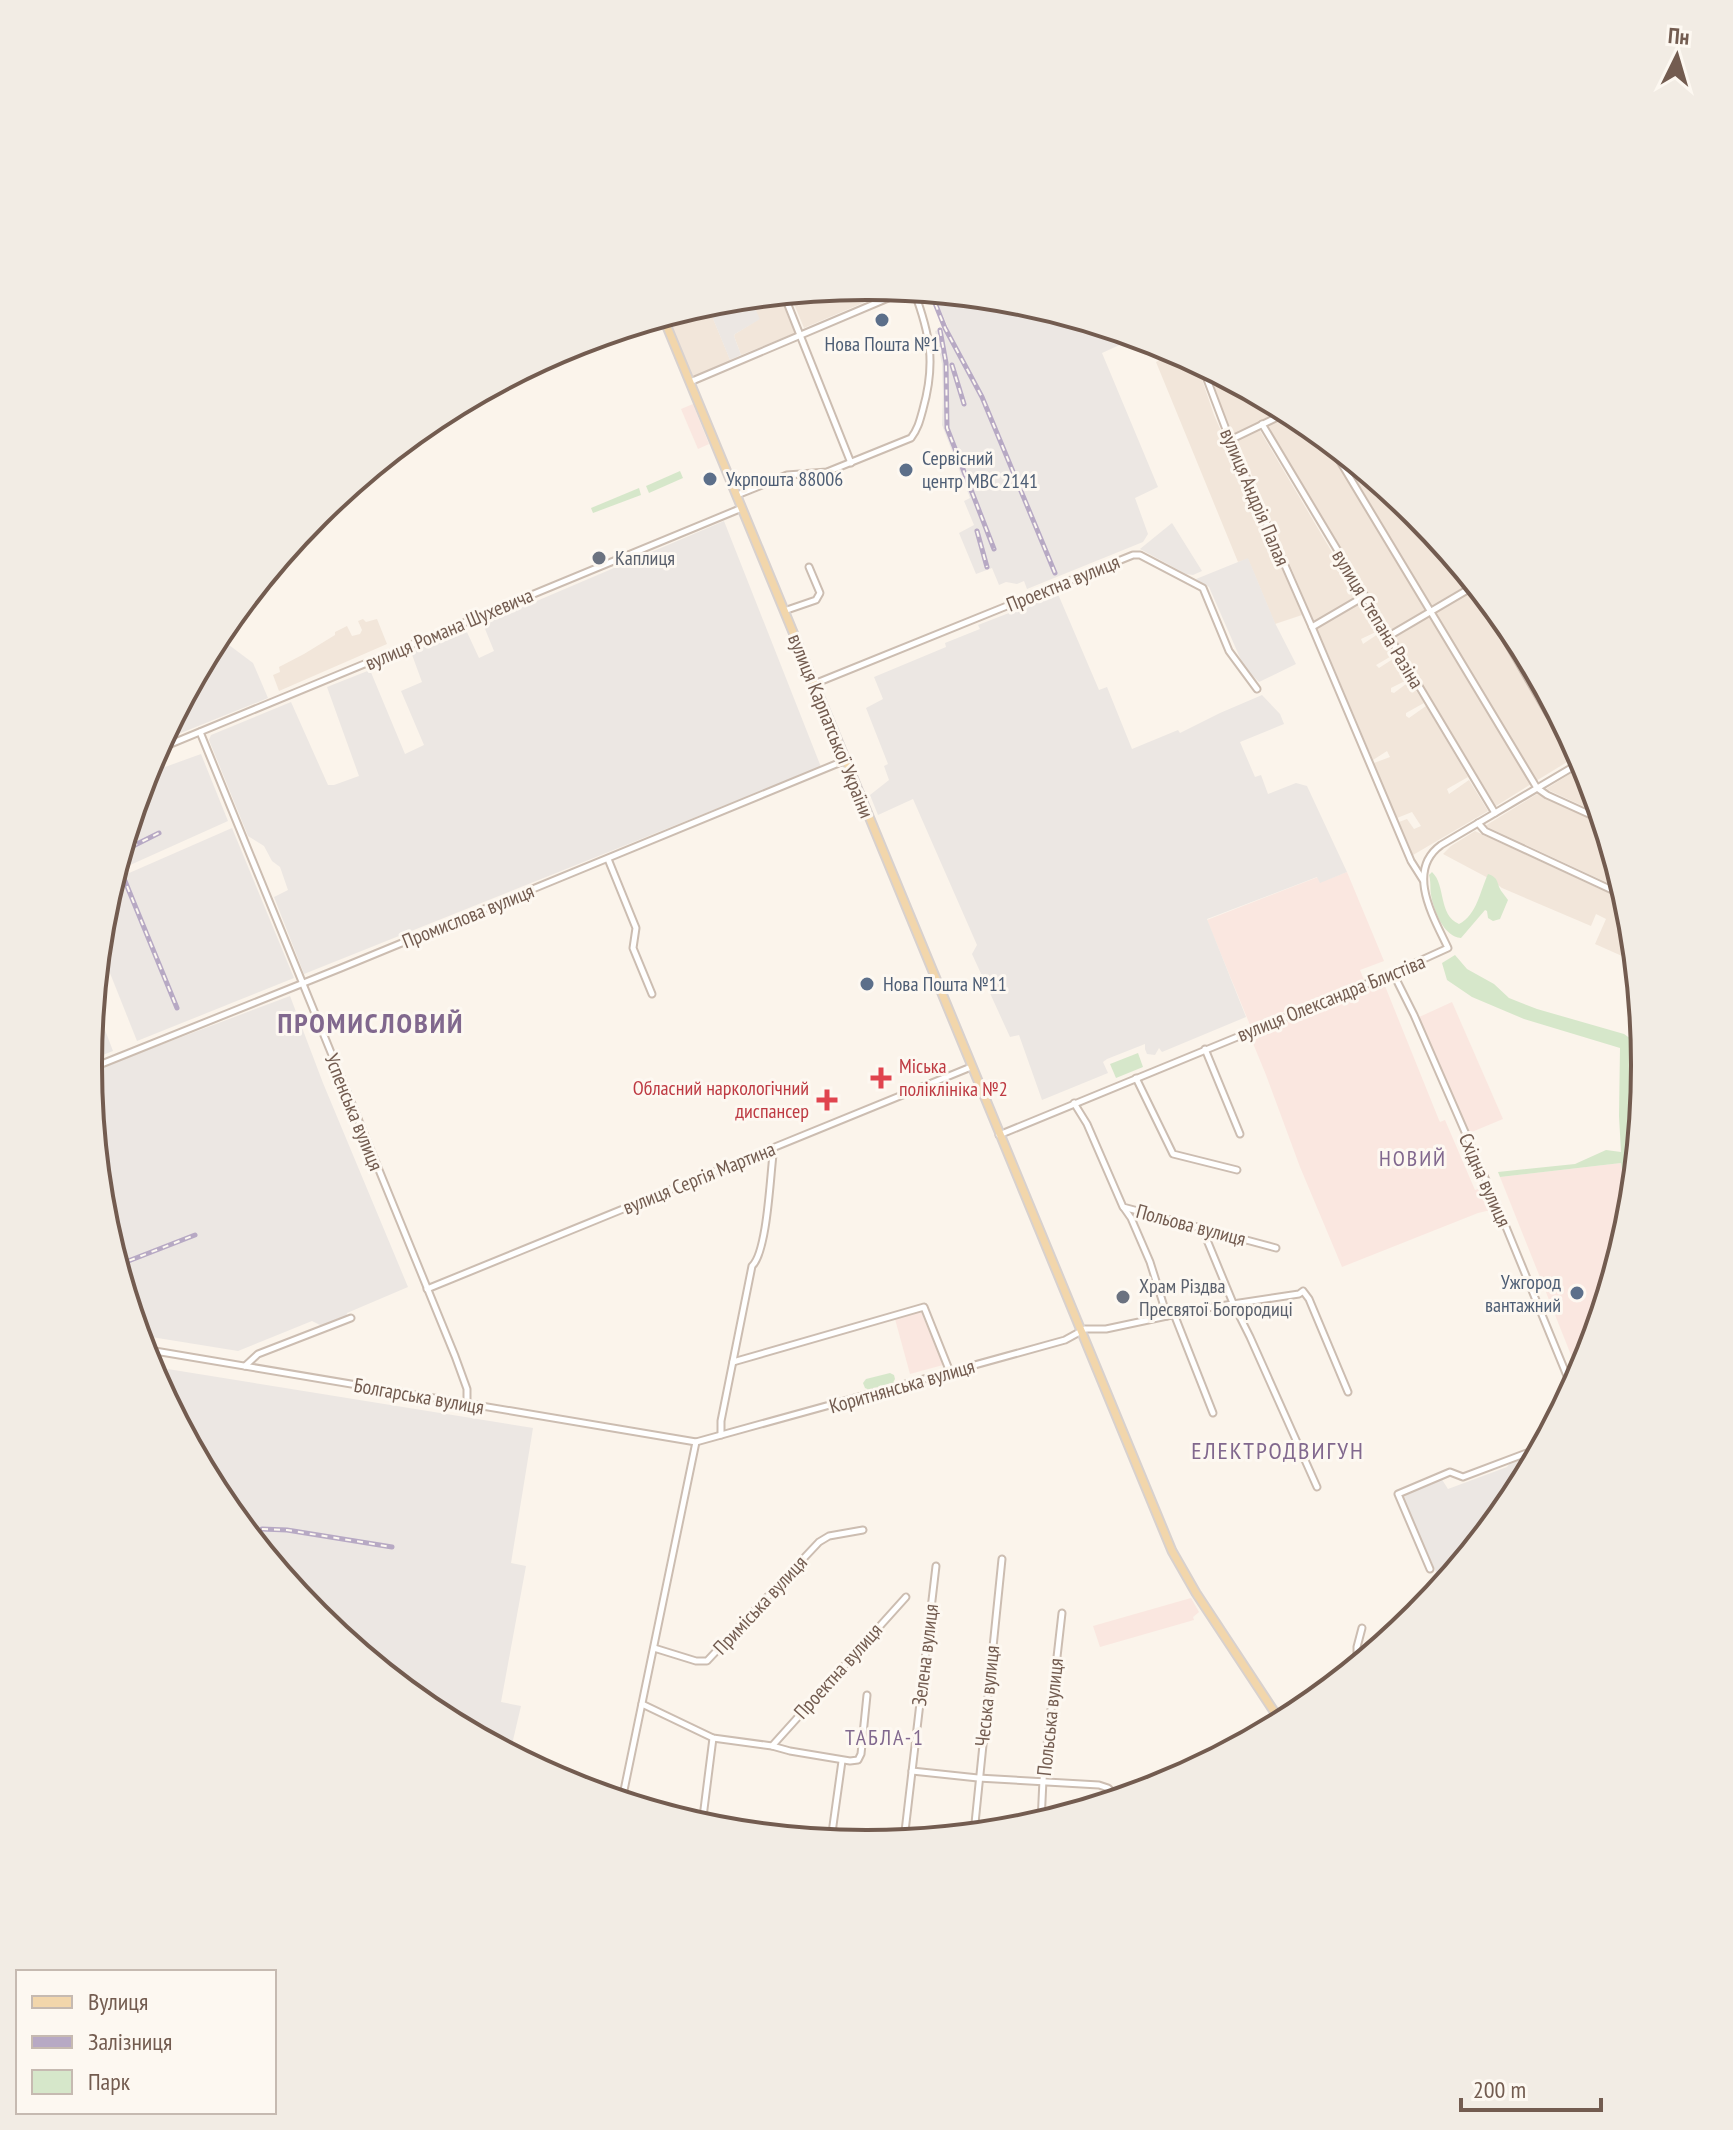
<svg xmlns="http://www.w3.org/2000/svg" width="1733" height="2130" viewBox="0 0 1733 2130" font-family="'PT Sans Narrow',sans-serif">
  <style>
    .residential { fill: #f2e6da }
    .commercial { fill: #fae7e0 }
    .industrial { fill: #ece7e3 }
    .green { fill: #d6e7ca }
    .lines { fill: none; stroke-linecap: round; stroke-linejoin: round }
    .minor-casing { stroke: #ccbdb1; stroke-width: 9 }
    .major-casing { stroke: #d8d1ce; stroke-width: 11 }
    .minor { stroke: #fff; stroke-width: 5 }
    .major { stroke: #f2d6ab; stroke-width: 7 }
    .rail-casing { stroke: #b7a9c4; stroke-width: 5 }
    .rail { stroke: #fdf8f1; stroke-width: 2; stroke-dasharray: 6; stroke-linecap: butt }
    .service-dot { fill: #5c6f8a; stroke: #fdf8f1; stroke-width: 3 }
    .worship-dot { fill: #6b7280; stroke: #fdf8f1; stroke-width: 3 }
    .health-dot { fill: #e0444e; stroke: #fdf8f1; stroke-width: 3 }
    .labels { text-anchor: middle; dominant-baseline: central; stroke-width: 6; stroke-linejoin: round; paint-order: stroke }
    .service-label { font-size: 20px; fill: #4e5e75; stroke: #fdf8f1; text-anchor: start }
    .street-label { font-size: 20px; fill: #735c50; stroke: #fdf8f1 }
    .worship-label { font-size: 20px; fill: #5b616d; stroke: #fdf8f1; text-anchor: start }
    .health-label { font-size: 20px; fill: #be3a42; stroke: #fdf8f1; text-anchor: start }
    .neighbourhood-label { font-size: 22px; letter-spacing: 2px; fill: #81688e; stroke: #fdf8f1 }
    .quarter-label { font-size: 24px; letter-spacing: 2px; fill: #81688e; stroke: #fdf8f1 }
    .district-label { font-size: 28px; font-weight: bold; letter-spacing: 2px; fill: #81688e; stroke: #fdf8f1 }
    .rim { fill: none; stroke: #735c50; stroke-width: 4 }
  </style>
  <rect width="100%" height="100%" fill="#fbf4eb"/>
  <!-- residential -->
  <g class="residential">
    <path d="M867,287L896,289L804,328L790,294Z"/>
    <path d="M779,295L795,333L741,355L734,336L735,334L759,319L750,298Z"/>
    <path d="M707,304L731,362L690,377L665,317Z"/>
    <path d="M1175,351L1196,362L1214,415L1302,615L1275,624L1248,559L1238,562L1156,362Z"/>
    <path d="M1209,369L1283,409L1235,434L1229,432Z"/>
    <path d="M1291,413L1322,437L1426,609L1390,631L1267,425Z"/>
    <path d="M1259,429L1358,596L1314,622L1237,440Z"/>
    <path d="M1338,449L1417,515L1446,550L1467,585L1431,606Z"/>
    <path d="M1475,586L1514,633L1579,754L1552,714Z"/>
    <path d="M1472,591L1572,759L1536,781L1436,613Z"/>
    <path d="M1361,601L1380,630L1361,639L1363,644L1381,632L1395,654L1376,665L1379,668L1396,657L1409,679L1391,688V692L1394,693L1410,681L1424,703L1406,713V716L1409,718L1426,706L1468,777L1447,789L1449,794L1469,780L1488,811L1413,855L1399,822L1407,819L1414,829L1421,826L1412,812L1397,818L1374,763L1390,757L1387,751L1373,760L1317,628Z"/>
    <path d="M1431,616L1531,784L1496,806L1394,638Z"/>
    <path d="M363,619L366,622L377,619L387,644L279,691L273,675L280,672L279,667L304,654L335,635V632L347,626L352,636L360,634L362,630L358,621Z"/>
    <path d="M1584,765L1586,768L1600,814L1546,789Z"/>
    <path d="M1537,794L1603,824L1623,890L1485,826Z"/>
    <path d="M1475,831L1626,901L1630,914L1634,952L1631,960L1595,944L1606,919L1596,914L1591,926L1502,888L1490,879L1443,854L1451,846Z"/>
  </g>
  <!-- commercial -->
  <g class="commercial">
    <path d="M693,404L709,444L698,449L681,409Z"/>
    <path d="M1347,872L1384,961L1360,970L1364,980L1250,1025L1207,920L1318,877L1321,882Z"/>
    <path d="M1383,981L1439,1120L1440,1122L1445,1120L1475,1190L1486,1186L1495,1209L1478,1213L1342,1267L1300,1167L1266,1075L1250,1036Z"/>
    <path d="M1452,1002L1503,1119L1467,1134L1417,1018Z"/>
    <path d="M1621,1163L1629,1222L1586,1363L1579,1375L1500,1177Z"/>
    <path d="M921,1312L943,1365L910,1374L895,1319Z"/>
    <path d="M1191,1598L1199,1612L1193,1617L1194,1620L1100,1647L1093,1626Z"/>
  </g>
  <!-- industrial -->
  <g class="industrial">
    <path d="M933,293L1019,302L1137,337L1102,353L1158,487L1135,498L1148,534L1143,542L1027,589L1024,581L1017,584L1006,582L999,585L992,568L976,574L959,533L974,525L964,501L970,498L942,425L943,394L942,364L935,331L948,327Z"/>
    <path d="M750,298L760,319L735,334L734,336L741,355L730,360L707,304Z"/>
    <path d="M724,521L821,767L304,974L274,897L288,890L280,867L272,861L264,846L248,836L209,740L211,735L291,702L328,785H334L359,776L327,687L370,670L405,754L424,745L401,691L422,682L411,652L466,630L479,658L494,651L483,624Z"/>
    <path d="M1172,523L1202,571L1193,575L1186,574L1140,549Z"/>
    <path d="M1248,558L1275,623L1296,664L1259,682L1244,667L1209,587L1196,579Z"/>
    <path d="M1058,594L1099,690L1107,687L1132,749L1178,730L1180,733L1220,713L1262,695L1280,714L1284,724L1240,742L1255,777L1261,775L1268,794L1296,783L1307,786L1347,872L1320,883L1317,877L1207,919L1246,1017L1162,1052L1159,1048L1155,1055L1147,1054L1145,1049V1044L1107,1059L1103,1062L1108,1073L1042,1100L1019,1035L1010,1037L972,954L977,945L913,799L878,815L870,795L889,780L884,766L888,764L866,708L883,699L874,677L946,647L945,643L980,629L978,625Z"/>
    <path d="M229,645L253,663L268,698L161,741L203,662Z"/>
    <path d="M159,754L165,767L201,754L228,821L119,870L117,867L143,782L156,776L143,780L147,767L153,756Z"/>
    <path d="M232,828L294,978L137,1041L100,948L103,913L112,885L120,877Z"/>
    <path d="M290,996L323,1083L408,1287L347,1313L346,1319L324,1327L312,1321L238,1351L139,1335L103,1216L88,1065L94,1001L113,1051L90,1060L94,1070Z"/>
    <path d="M149,1366L533,1428L511,1563L526,1566L501,1702L521,1706L510,1753L434,1712L316,1615L219,1497Z"/>
    <path d="M1538,1453L1514,1498L1442,1585L1402,1497L1441,1478L1448,1489L1507,1467L1511,1462Z"/>
  </g>
  <!-- green -->
  <g class="green">
    <path d="M680,471L683,478L649,493L646,486Z"/>
    <path d="M639,488L641,495L593,513L591,508Z"/>
    <path d="M1432,872C1446,885 1438,915 1459,924C1477,915 1480,891 1488,874C1500,878 1496,884 1502,892C1504,895 1506,897 1508,900L1500,919L1493,921L1488,918L1487,911L1485,910L1461,938C1444,937 1434,911 1431,895C1430,888 1431,882 1429,875Z"/>
    <path d="M1455,955L1467,969L1494,984L1509,998L1537,1009L1624,1034L1641,1046L1642,1096L1629,1222L1621,1163L1500,1177L1498,1172L1575,1164L1606,1150L1621,1152L1619,1116L1620,1048L1524,1019L1472,997L1447,980L1442,963Z"/>
    <path d="M1138,1053L1143,1067L1116,1078L1110,1064Z"/>
    <path d="M890,1373L894,1375L895,1379L893,1383L870,1390L865,1388L863,1383L866,1379Z"/>
  </g>
  <g class="lines">
    <!-- minor casing -->
    <g class="minor-casing">
      <g id="minor">
        <path d="M784,295L851,463"/>
        <path d="M1202,366L1230,440L1312,627L1411,861L1423,880"/>
        <path d="M690,382L907,290"/>
        <path d="M1262,424L1495,813"/>
        <path d="M1230,440L1288,412"/>
        <path d="M1329,443L1537,788L1547,795L1602,820"/>
        <path d="M737,495L787,475L827,472L911,438C918,429 920,420 923,409C936,363 930,334 914,291"/>
        <path d="M1471,580L1548,713L1580,763"/>
        <path d="M784,611L816,600L820,593L809,567"/>
        <path d="M1312,627L1365,596"/>
        <path d="M1389,636L1474,586"/>
        <path d="M814,684L1133,555H1140L1203,588L1229,651L1257,689"/>
        <path d="M200,732L455,1356L467,1389V1404"/>
        <path d="M156,750L742,508"/>
        <path d="M1478,823L1485,831L1625,896"/>
        <path d="M608,859L636,928L633,948L652,994"/>
        <path d="M1393,973L1414,1015L1499,1210L1572,1388"/>
        <path d="M1205,1049L1240,1134"/>
        <path d="M89,1069L341,968L846,760"/>
        <path d="M1136,1078L1173,1154L1237,1170"/>
        <path d="M1074,1103L1087,1124L1123,1207L1276,1248"/>
        <path d="M999,1135L1393,973L1448,948C1434,918 1405,871 1441,845L1583,761"/>
        <path d="M1124,1208L1131,1218L1150,1262L1167,1316"/>
        <path d="M1202,1228L1233,1303L1250,1337L1317,1487"/>
        <path d="M427,1289L971,1067"/>
        <path d="M1174,1314L1213,1413"/>
        <path d="M143,1349L696,1442L1065,1340L1085,1329H1106L1200,1309L1299,1294L1303,1291L1309,1299L1348,1392"/>
        <path d="M733,1362L924,1307L950,1372"/>
        <path d="M245,1366L258,1354L351,1318"/>
        <path d="M721,1435V1421L752,1266C767,1252 770,1179 773,1155L770,1148"/>
        <path d="M1430,1569L1398,1494L1450,1472L1463,1477L1540,1448"/>
        <path d="M654,1648L696,1661H707L819,1542L829,1536L863,1530"/>
        <path d="M1357,1665V1647L1362,1628"/>
        <path d="M642,1704L713,1738L772,1746L790,1751L850,1761L858,1760L861,1754L867,1695"/>
        <path d="M772,1746L906,1597"/>
        <path d="M912,1771L978,1778L1099,1785L1108,1788L1110,1790L1109,1801"/>
        <path d="M622,1800L696,1442"/>
        <path d="M1041,1822L1043,1780L1062,1613"/>
        <path d="M702,1825L713,1738"/>
        <path d="M974,1833L1002,1559"/>
        <path d="M831,1840L842,1761"/>
        <path d="M904,1840L936,1566"/>
      </g>
    </g>
    <!-- major casing -->
    <g class="major-casing">
      <path id="major" d="M663,317L1172,1551L1196,1593L1281,1722"/>
    </g>
    <!-- minor -->
    <use href="#minor" class="minor"/>
    <!-- major -->
    <use href="#major" class="major"/>
    <!-- rail casing -->
    <g class="rail-casing">
      <g id="rail">
        <path d="M931,293L945,328L982,397L1055,573"/>
        <path d="M940,330L946,363L947,428L994,549"/>
        <path d="M952,365L964,404"/>
        <path d="M977,531L987,567"/>
        <path d="M121,852L159,833"/>
        <path d="M118,864L177,1008"/>
        <path d="M118,1265L195,1235"/>
        <path d="M262,1529L287,1530L392,1547"/>
      </g>
    </g>
    <!-- rail -->
    <use href="#rail" class="rail"/>
  </g>
  <!-- markers -->
  <g class="service-dot">
    <circle cx="882" cy="320" r="8"/>
    <circle cx="906" cy="470" r="8"/>
    <circle cx="710" cy="479" r="8"/>
    <circle cx="867" cy="984" r="8"/>
    <circle cx="1577" cy="1293" r="8"/>
  </g>
  <g class="worship-dot">
    <circle cx="599" cy="558" r="8"/>
    <circle cx="1123" cy="1297" r="8"/>
  </g>
  <g class="health-dot">
    <path d="M877 1066h8v8h8v8h-8v8h-8v-8h-8v-8h8z"/>
    <path d="M823 1088h8v8h8v8h-8v8h-8v-8h-8v-8h8z"/>
  </g>
  <g class="labels">
    <!-- service labels -->
    <g class="service-label">
      <text x="882" y="344" text-anchor="middle">Нова Пошта №1</text>
      <text x="922" y="458">Сервісний<tspan x="922" dy="23">центр МВС 2141</tspan></text>
      <text x="726" y="479">Укрпошта 88006</text>
      <text x="883" y="984">Нова Пошта №11</text>
      <text x="1561" y="1282" text-anchor="end">Ужгород<tspan x="1561" dy="23">вантажний</tspan></text>
    </g>
    <!-- street labels -->
    <g class="street-label">
      <text transform="translate(1255 497) rotate(67)">вулиця Андрія Палая</text>
      <text transform="translate(1063 583) rotate(-22)">Проектна вулиця</text>
      <text transform="translate(1378 619) rotate(59)">вулиця Степана Разіна</text>
      <text transform="translate(449 629) rotate(-23)">вулиця Романа Шухевича</text>
      <text transform="translate(831 726) rotate(68)">вулиця Карпатської України</text>
      <text transform="translate(468 916) rotate(-22)">Промислова вулиця</text>
      <text transform="translate(1331 998) rotate(-22)">вулиця Олександра Блистіва</text>
      <text transform="translate(354 1112) rotate(68)">Успенська вулиця</text>
      <text transform="translate(699 1178) rotate(-22)">вулиця Сергія Мартина</text>
      <text transform="translate(1485 1180) rotate(66)">Східна вулиця</text>
      <text transform="translate(1191 1225) rotate(15)">Польова вулиця</text>
      <text transform="translate(902 1386) rotate(-16)">Коритнянська вулиця</text>
      <text transform="translate(419 1396) rotate(10)">Болгарська вулиця</text>
      <text transform="translate(760 1605) rotate(-47)">Приміська вулиця</text>
      <text transform="translate(925 1655) rotate(-83)">Зелена вулиця</text>
      <text transform="translate(838 1671) rotate(-48)">Проектна вулиця</text>
      <text transform="translate(987 1696) rotate(-84)">Чеська вулиця</text>
      <text transform="translate(1050 1717) rotate(-84)">Польська вулиця</text>
    </g>
    <!-- worship labels -->
    <g class="worship-label">
      <text x="615" y="558">Каплиця</text>
      <text x="1139" y="1286">Храм Різдва<tspan x="1139" dy="23">Пресвятої Богородиці</tspan></text>
    </g>
    <!-- health labels -->
    <g class="health-label">
      <text x="899" y="1066">Міська<tspan x="899" dy="23">поліклініка №2</tspan></text>
      <text x="809" y="1088" text-anchor="end">Обласний наркологічний<tspan x="809" dy="23">диспансер</tspan></text>
    </g>
    <!-- neighbourhood labels -->
    <g class="neighbourhood-label">
      <text x="1413" y="1158">НОВИЙ</text>
      <text x="885" y="1737">ТАБЛА-1</text>
    </g>
    <!-- quarter labels -->
    <g class="quarter-label">
      <text x="1278" y="1450">ЕЛЕКТРОДВИГУН</text>
    </g>
    <!-- district labels -->
    <g class="district-label">
      <text x="371" y="1022">ПРОМИСЛОВИЙ</text>
    </g>
  </g>
  <!-- crop -->
  <path d="M0 0H1733V2130H0ZM866 300H867A764 764 0 0 1 1631 1064V1066A764 764 0 0 1 867 1830H866A764 764 0 0 1 102 1066V1064A764 764 0 0 1 866 300Z" fill="#f2ece4" fill-rule="evenodd"/>
  <path class="rim" d="M866 300H867A764 764 0 0 1 1631 1064V1066A764 764 0 0 1 867 1830H866A764 764 0 0 1 102 1066V1064A764 764 0 0 1 866 300Z"/>
  <!-- legend -->
  <rect x="16" y="1970" width="260" height="144" fill="#fdf8f1" stroke="#c6bab1" stroke-width="2"/>
  <rect x="32" y="1996" width="40" height="12" fill="#f2d6ab" stroke="#c6bab1" stroke-width="2"/>
  <text x="88" y="2010" font-size="24" fill="#735c50">Вулиця</text>
  <rect x="32" y="2036" width="40" height="12" fill="#b7a9c4" stroke="#c6bab1" stroke-width="2"/>
  <text x="88" y="2050" font-size="24" fill="#735c50">Залізниця</text>
  <rect x="32" y="2070" width="40" height="24" fill="#d6e7ca" stroke="#c6bab1" stroke-width="2"/>
  <text x="88" y="2090" font-size="24" fill="#735c50">Парк</text>
  <!-- north arrow -->
  <g transform="translate(1677 56) rotate(5)" stroke="#fdf8f1" stroke-width="6" paint-order="stroke">
  <path d="M0-6L14 30L0 20L-14 30Z" fill="#735c50"/>
  <text y="-12" font-size="22" font-weight="bold" text-anchor="middle" fill="#735c50">Пн</text>
  </g>
  <!-- scale -->
  <path d="M1461 2098v12h140v-12" fill="none" stroke="#735c50" stroke-width="4"/>
  <text x="1473" y="2098" font-size="24" fill="#735c50" stroke="#fdf8f1" stroke-width="6" paint-order="stroke">200 m</text>
</svg>
